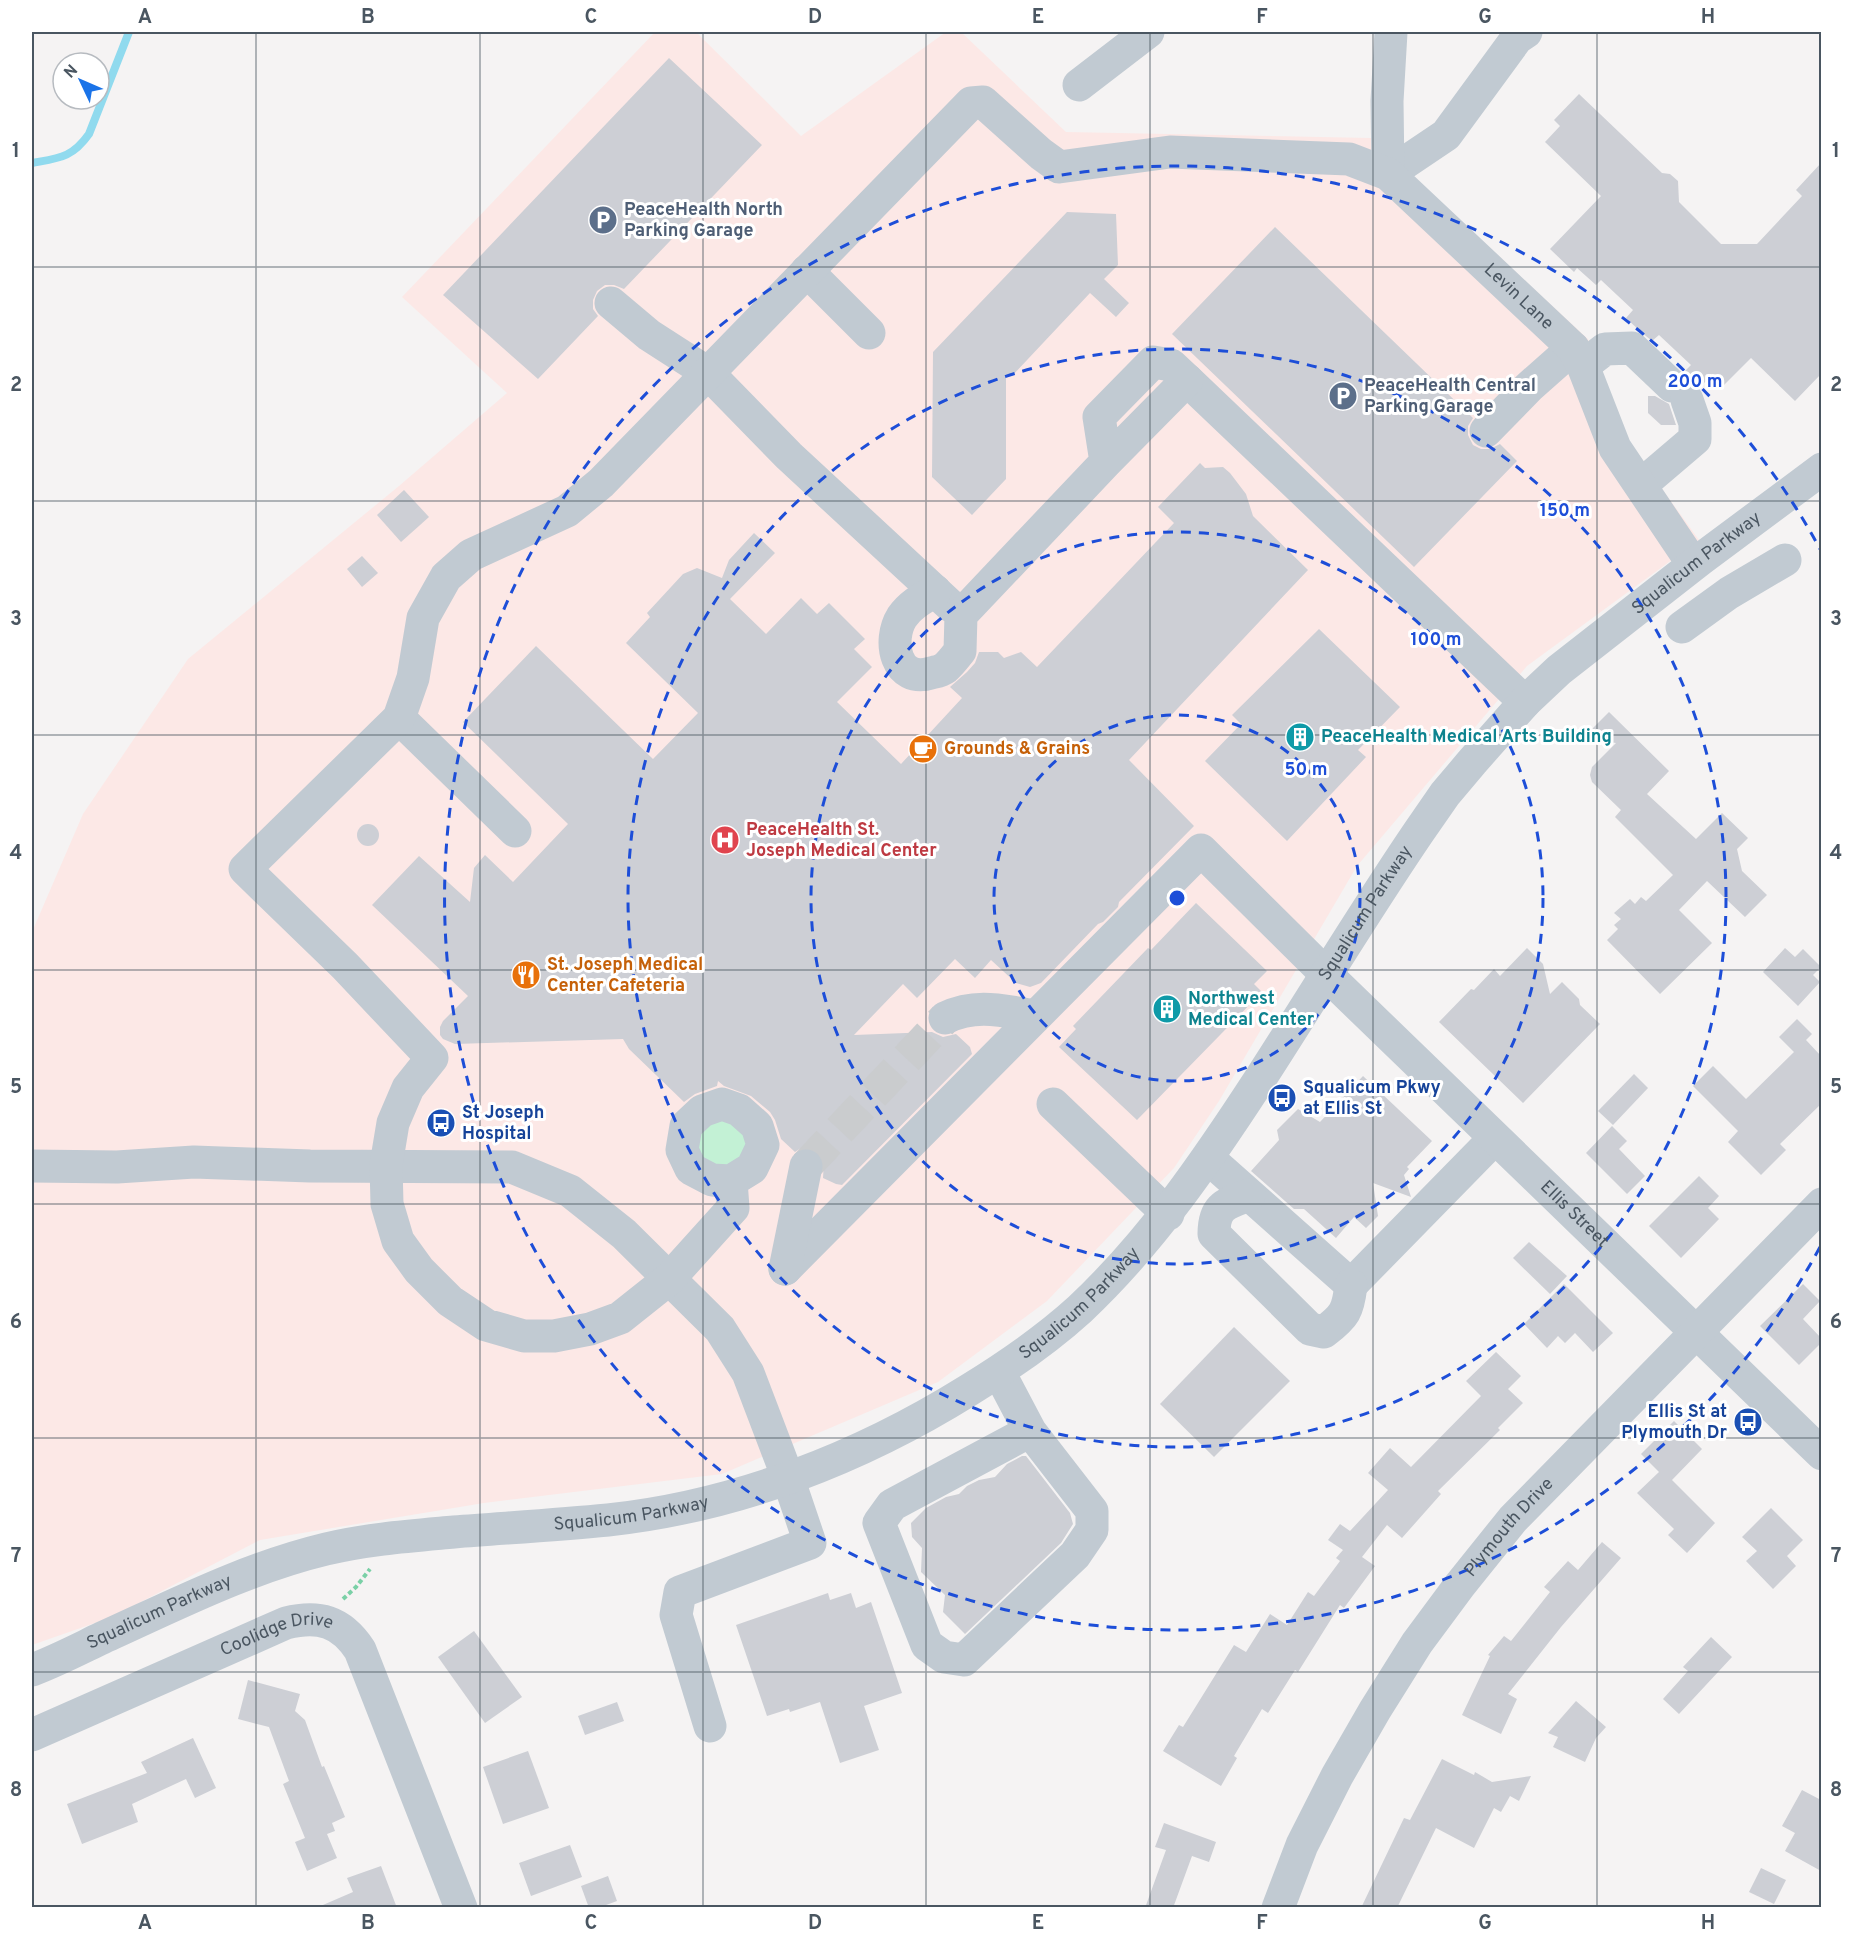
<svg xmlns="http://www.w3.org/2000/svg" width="1853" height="1939" viewBox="0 0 1853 1939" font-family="Overpass,sans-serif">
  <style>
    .medical { fill: #fce8e6 }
    .green { fill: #c3f1d5 }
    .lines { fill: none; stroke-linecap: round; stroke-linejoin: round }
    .stream { stroke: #90daee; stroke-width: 8 }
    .building { fill: #cdcfd5 }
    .minor-tunnel { stroke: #caccce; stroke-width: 33; stroke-dasharray: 33 16; stroke-linecap: butt }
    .path { stroke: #7ad0a6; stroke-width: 4; stroke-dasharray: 4.5 3; stroke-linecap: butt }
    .minor { stroke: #c1cad2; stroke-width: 33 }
    .grid { fill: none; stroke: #4a5661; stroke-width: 1.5; stroke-opacity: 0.55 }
    .ring { fill: none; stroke: #1d4ed8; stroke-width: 3; stroke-dasharray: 10 8 }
    .labels { text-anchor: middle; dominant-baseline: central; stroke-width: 6; stroke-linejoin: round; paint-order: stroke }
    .service-label { font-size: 18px; font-weight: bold; fill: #4e5e75; stroke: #fff; text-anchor: start }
    .street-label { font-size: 18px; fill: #4a5661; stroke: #fff }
    .culture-label { font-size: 18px; font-weight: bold; fill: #0d838f; stroke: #fff; text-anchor: start }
    .food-label { font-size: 18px; font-weight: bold; fill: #c56008; stroke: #fff; text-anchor: start }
    .health-label { font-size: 18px; font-weight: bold; fill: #be3a42; stroke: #fff; text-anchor: start }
    .transit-label { font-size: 18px; font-weight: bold; fill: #164399; stroke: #fff; text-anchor: start }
    .centre { fill: #1d4ed8; stroke: #fff; stroke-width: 3 }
    .ring-label { font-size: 18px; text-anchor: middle; font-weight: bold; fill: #1d4ed8; stroke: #fff; stroke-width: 6; stroke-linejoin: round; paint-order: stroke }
    .neatline { fill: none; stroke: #4a5661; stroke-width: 2 }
    .grid-label { font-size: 20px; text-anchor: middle; font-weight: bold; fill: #4a5661 }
  </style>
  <rect width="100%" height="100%" fill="#f5f3f3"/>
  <!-- medical -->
  <path class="medical" d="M655,32H696L801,136L946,32H961L1066,132L1371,138L1588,339L1631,446L1699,540L1527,666L1357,866L1219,1101L1174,1168L1047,1301L938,1382L722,1474L484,1503L260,1540L112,1617L32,1645V932L83,814L188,659L399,486L507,393L402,297Z"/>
  <!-- green -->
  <path class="green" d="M710,1116L755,1133L737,1169L697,1162L692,1132Z"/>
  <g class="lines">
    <!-- stream -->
    <path class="stream" d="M32,163C59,158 72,158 89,134L129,32"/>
  </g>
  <!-- building -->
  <g class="building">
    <path d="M669,58L762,145L624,289L614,285H605L597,291L593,300V309L598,316L538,379L443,295Z"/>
    <path d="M1579,94L1662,173L1670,174L1678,181L1679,202L1721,244H1757L1802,196L1796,190L1821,163V374L1795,401L1751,358L1719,390L1707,380L1700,387L1690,382L1684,372L1691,365L1659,335L1652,341L1641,332L1626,318L1633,310L1601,280L1596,285L1577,268L1574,272L1550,249L1601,196L1545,142L1560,126L1554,120Z"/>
    <path d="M1067,212L1116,214L1118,265L1104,279L1129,303L1116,317L1090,293L1012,376H1006V479L972,515L932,477L933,352Z"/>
    <path d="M1275,227L1473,418L1468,426V435L1473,445L1481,449H1490L1500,444L1517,461L1414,567L1172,334Z"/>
    <path d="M1648,396H1655L1669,404L1676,425H1661L1648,413Z"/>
    <path d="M1200,463L1205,468L1223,467L1230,473L1246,494L1253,516L1308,570L1129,760L1194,826L1119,902L1118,907L1103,922L1098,924L1041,983L1030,987L1016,983L991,960L975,978L955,959L917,998L903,984L854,1035L932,1032L943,1037L956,1034L970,1047L972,1054L842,1185L836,1184L823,1178L824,1161L818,1152L809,1148H801L795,1152L781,1139L775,1120L770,1112L751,1096L724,1086L718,1081L717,1086L695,1094L684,1102L629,1049L623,1039L455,1044L443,1039L440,1035V1027L443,1021L468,996L372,905L419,856L470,902L474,868L485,855L513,882L568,824L463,722L536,646L653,759L698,713L626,643L650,617L647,613L683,574L697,568L722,578L729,560L754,533L775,553L730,599L766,634L801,598L817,614L829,603L865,639L854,649L872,667L837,702L901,764L962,698L950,687L967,672L975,663L979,652H998L1004,658L1021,652L1037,667L1174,523L1158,507Z"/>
    <path d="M404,490L429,517L401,542L377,515Z"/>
    <path d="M362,556L378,573L362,587L347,569Z"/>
    <path d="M1319,629L1400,707L1358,750L1366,757L1287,841L1205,761L1241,724L1232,715Z"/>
    <path d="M1609,712L1669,771L1647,794L1696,839L1722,813L1748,838L1737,849L1742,871L1767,895L1745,917L1707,881L1679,910L1712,943L1660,994L1607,940L1618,929L1614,925L1621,919L1614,913L1630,899L1635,904L1641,897L1646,901L1673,875L1615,817L1621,810L1592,782L1590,775L1592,767L1616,743L1583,738Z"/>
    <circle cx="368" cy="835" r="11"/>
    <path d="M1196,903L1267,971L1254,984L1262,992L1137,1120L1059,1047L1076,1029L1073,1026L1148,948L1151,950Z"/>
    <path d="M1527,948L1543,964L1550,994L1562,982L1579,999L1580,1005L1600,1024L1523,1103L1439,1022L1471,989L1474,990L1494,969L1500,976Z"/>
    <path d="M1785,948L1795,957L1803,949L1821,967L1813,975L1820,982L1798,1006L1763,972Z"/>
    <path d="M1797,1019L1812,1034L1806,1040L1821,1056V1104L1780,1144L1786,1150L1761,1175L1728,1142L1738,1131L1693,1086L1713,1066L1746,1099L1794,1052L1779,1037Z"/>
    <path d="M1634,1074L1648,1088L1613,1125L1598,1111Z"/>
    <path d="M1363,1076L1432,1141L1407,1167L1409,1169L1404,1175L1411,1197L1373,1183L1378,1216L1366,1228L1354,1217L1336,1238L1304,1209H1294L1251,1171L1279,1140L1277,1130L1298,1109L1320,1122Z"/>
    <path d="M1612,1126L1627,1141L1619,1149L1645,1176L1627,1194L1586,1153Z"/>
    <path d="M1699,1176L1719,1196L1708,1208L1719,1219L1681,1258L1649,1226Z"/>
    <path d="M1529,1242L1567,1276L1550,1294L1513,1258Z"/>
    <path d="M1564,1284L1613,1333L1593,1352L1575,1333L1565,1343L1558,1336L1547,1348L1524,1324Z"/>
    <path d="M1803,1284L1820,1301L1803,1319L1821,1338V1343L1799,1365L1760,1326Z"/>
    <path d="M1234,1327L1290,1381L1214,1457L1160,1404Z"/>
    <path d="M1496,1352L1521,1376L1508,1389L1523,1403L1498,1428L1500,1430L1438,1491L1441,1494L1402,1538L1387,1525L1362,1557L1375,1566L1344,1608L1340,1605L1298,1672L1295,1670L1268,1713L1262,1709L1234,1756L1237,1758L1221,1786L1163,1751L1179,1725L1183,1727L1234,1645L1246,1652L1270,1614L1287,1625L1308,1592L1314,1596L1340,1561L1336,1558L1343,1550L1328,1540L1340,1524L1350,1531L1388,1490L1368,1473L1390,1448L1411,1467L1481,1396L1466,1381Z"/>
    <path d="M1674,1421L1702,1449L1672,1480L1715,1523L1687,1553L1668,1535L1674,1529L1637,1493L1659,1472L1641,1454Z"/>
    <path d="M1022,1456H1026L1070,1513L1073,1524L1061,1543L965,1634L943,1612L945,1595L921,1572L922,1548L912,1537L911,1523L926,1508L946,1497L959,1494L967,1486L979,1480L995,1477L1007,1464Z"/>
    <path d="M1771,1508L1803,1540L1787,1556L1796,1566L1773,1589L1746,1561L1757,1551L1742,1537Z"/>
    <path d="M1602,1542L1621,1558L1561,1627L1508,1694L1517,1699L1501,1734L1462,1715L1490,1656L1488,1655L1504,1636L1511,1641L1550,1592L1544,1587L1568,1561L1578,1570Z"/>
    <path d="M828,1593L830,1600L851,1593L856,1608L871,1602L902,1693L864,1706L879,1750L840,1763L820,1702L790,1712L789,1709L767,1716L736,1625Z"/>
    <path d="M474,1631L522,1697L485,1723L438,1657Z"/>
    <path d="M1711,1637L1732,1657L1679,1714L1663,1699L1688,1671L1683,1667Z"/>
    <path d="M248,1680L300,1694L295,1711L305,1720L322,1767L324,1766L345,1817L332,1823L335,1831L327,1834L337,1858L307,1871L295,1842L305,1838L283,1784L289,1781L269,1727L238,1719Z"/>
    <path d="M1576,1701L1606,1727L1596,1738L1585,1762L1553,1747L1558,1737L1548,1733Z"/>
    <path d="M617,1702L624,1721L585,1735L578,1716Z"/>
    <path d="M193,1738L216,1788L195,1798L186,1779L132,1804L138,1822L82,1844L67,1804L147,1773L141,1762Z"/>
    <path d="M528,1751L549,1808L503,1824L483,1767Z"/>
    <path d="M1442,1759L1474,1775L1475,1772L1492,1782L1531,1776L1519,1801L1510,1796L1501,1812L1494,1808L1474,1848L1436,1828L1397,1908H1361L1404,1818L1410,1820Z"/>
    <path d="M1802,1790L1821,1800V1871L1785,1851L1795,1833L1782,1826Z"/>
    <path d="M1164,1823L1216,1842L1209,1862L1192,1856L1173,1908H1145L1166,1850L1155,1847Z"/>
    <path d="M570,1845L582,1877L531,1896L519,1863Z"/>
    <path d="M381,1866L397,1908H316L353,1892L347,1878Z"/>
    <path d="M1761,1868L1786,1880L1774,1904L1749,1892Z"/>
    <path d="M608,1876L617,1901L598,1908H589L581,1886Z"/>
  </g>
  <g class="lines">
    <!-- minor-tunnel -->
    <path class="minor-tunnel" d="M806,1166L945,1018"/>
    <!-- path -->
    <path class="path" d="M343,1599L356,1587L370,1569"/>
    <!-- minor -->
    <g class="minor">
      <path d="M1079,85L1148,32"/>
      <path d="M1388,174L1446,135L1517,38L1526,32"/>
      <path d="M1388,174L1387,101L1391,32"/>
      <path d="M807,271L869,333"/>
      <path d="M611,303L649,335L708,373L789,456L951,606"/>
      <path d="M1583,366L1605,349L1632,348L1672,386"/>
      <path d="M1187,380L1525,702"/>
      <path d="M1486,431L1529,387L1573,348"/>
      <path d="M1641,485L1695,439V423L1687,400"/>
      <path d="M935,591C923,598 910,605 902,617C887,641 896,684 931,673C935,672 941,671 945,668C950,664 956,656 960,651L961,615L1106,462L1187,380L1171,365L1153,362L1099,417L1106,462"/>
      <path d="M1682,627L1729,593L1785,560"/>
      <path d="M399,718L515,831"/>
      <path d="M945,1018C977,1003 1003,1011 1036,1016"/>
      <path d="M1053,1104L1168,1214"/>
      <path d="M1208,1158L1351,1285L1495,1138"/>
      <path d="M32,1166L117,1167L194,1162L310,1166L512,1167L570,1191L624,1234L720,1329L748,1373L788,1478L810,1543L680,1592L676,1615L710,1726"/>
      <path id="s1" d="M731,1181L712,1180L691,1169L682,1150L686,1126L702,1111L722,1104L739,1110L757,1126L763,1145L752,1168L731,1181L733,1208L669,1279L620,1318L590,1329L554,1336H524L486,1325L450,1301L419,1270L398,1241L387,1204L386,1165L393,1123L408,1088L432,1058L345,966L245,869L399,718L413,678L423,618L446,577L471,555L567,511L601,483L971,103L983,102L1041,154L1059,167L1170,152L1349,159L1388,174L1573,348L1583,366L1615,448L1693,564"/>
      <path d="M1249,1195C1225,1204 1214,1206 1214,1234L1310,1329L1324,1332C1345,1316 1348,1311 1351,1285"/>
      <path id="s2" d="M785,1269L1201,850L1327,975L1822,1454"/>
      <path d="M785,1269L806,1166"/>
      <path d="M999,1372L1030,1431L1092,1511V1530L1075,1555L964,1660L944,1657L927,1645L879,1523L892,1505L1030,1431"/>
      <path id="s3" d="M32,1670C56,1661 79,1649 102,1638C175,1605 247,1568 326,1549C368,1539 410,1536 454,1532C505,1528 557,1525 608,1520C737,1506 860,1458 969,1390C1008,1366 1046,1340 1080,1309C1152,1241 1206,1162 1260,1079C1313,997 1363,914 1418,833L1445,794L1472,762L1525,702L1559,670L1701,559L1822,469"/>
      <path id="s4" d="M32,1735L286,1623C319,1615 341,1621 360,1650L461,1908"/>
      <path id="s5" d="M1278,1908L1302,1845L1337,1776L1375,1710L1417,1643L1460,1585L1513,1519L1822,1204"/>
    </g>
  </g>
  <!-- grid -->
  <path class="grid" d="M256,32V1908M480,32V1908M703,32V1908M926,32V1908M1150,32V1908M1373,32V1908M1597,32V1908M32,267H1822M32,501H1822M32,735H1822M32,970H1822M32,1204H1822M32,1438H1822M32,1672H1822"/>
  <!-- distance rings -->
  <g class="ring">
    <circle cx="1177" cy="898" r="183"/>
    <circle cx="1177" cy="898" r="366"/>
    <circle cx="1177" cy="898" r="549"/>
    <path d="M1820 1247A732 732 0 1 1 1820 549"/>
  </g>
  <!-- icons -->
  <defs>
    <g id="parking-disc" transform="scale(1.5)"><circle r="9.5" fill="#5c6f8a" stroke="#fff"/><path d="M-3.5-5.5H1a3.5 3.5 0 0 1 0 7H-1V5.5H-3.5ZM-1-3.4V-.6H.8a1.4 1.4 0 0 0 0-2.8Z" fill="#fff"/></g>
    <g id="building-disc" transform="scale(1.5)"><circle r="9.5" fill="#0f9aa8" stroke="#fff"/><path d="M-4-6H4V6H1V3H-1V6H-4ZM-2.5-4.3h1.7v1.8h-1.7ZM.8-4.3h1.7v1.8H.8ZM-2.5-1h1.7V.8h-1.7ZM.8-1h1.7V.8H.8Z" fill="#fff"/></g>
    <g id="cafe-disc" transform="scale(1.5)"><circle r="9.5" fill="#e8710a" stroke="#fff"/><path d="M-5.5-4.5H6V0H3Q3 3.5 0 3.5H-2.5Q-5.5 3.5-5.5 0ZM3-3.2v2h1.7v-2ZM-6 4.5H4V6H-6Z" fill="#fff"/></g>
    <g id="hospital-disc" transform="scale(1.5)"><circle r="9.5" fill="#e0444e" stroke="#fff"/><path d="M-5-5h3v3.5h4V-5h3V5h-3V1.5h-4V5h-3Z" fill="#fff"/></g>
    <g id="restaurant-disc" transform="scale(1.5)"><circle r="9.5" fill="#e8710a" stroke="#fff"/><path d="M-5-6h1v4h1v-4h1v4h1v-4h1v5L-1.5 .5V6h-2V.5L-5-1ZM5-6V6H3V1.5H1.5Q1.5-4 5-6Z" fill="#fff"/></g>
    <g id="bus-disc" transform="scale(1.5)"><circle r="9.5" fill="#1a4fb4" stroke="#fff"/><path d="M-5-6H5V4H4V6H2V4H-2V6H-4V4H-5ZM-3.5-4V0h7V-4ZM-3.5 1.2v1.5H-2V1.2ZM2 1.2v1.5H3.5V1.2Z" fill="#fff"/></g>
  </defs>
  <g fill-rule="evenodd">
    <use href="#parking-disc" x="603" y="220"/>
    <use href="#parking-disc" x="1343" y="396"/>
    <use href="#building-disc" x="1300" y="737"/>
    <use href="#cafe-disc" x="923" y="749"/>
    <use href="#hospital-disc" x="725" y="840"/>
    <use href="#restaurant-disc" x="526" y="975"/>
    <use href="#building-disc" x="1167" y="1009"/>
    <use href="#bus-disc" x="1282" y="1098"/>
    <use href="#bus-disc" x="441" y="1123"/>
    <use href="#bus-disc" x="1748" y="1422"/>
  </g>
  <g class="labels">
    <!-- service labels -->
    <g class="service-label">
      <text x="624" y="210">PeaceHealth North<tspan x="624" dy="21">Parking Garage</tspan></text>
      <text x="1364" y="386">PeaceHealth Central<tspan x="1364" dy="21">Parking Garage</tspan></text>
    </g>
    <!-- street labels -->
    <g class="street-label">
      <text stroke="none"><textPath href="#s1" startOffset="2856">Levin Lane</textPath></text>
      <text stroke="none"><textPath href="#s3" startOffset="2102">Squalicum Parkway</textPath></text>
      <text stroke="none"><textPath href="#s3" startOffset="1616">Squalicum Parkway</textPath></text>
      <text stroke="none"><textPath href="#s2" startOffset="1112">Ellis Street</textPath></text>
      <text stroke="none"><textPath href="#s3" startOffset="1130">Squalicum Parkway</textPath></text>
      <text stroke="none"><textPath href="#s3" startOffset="626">Squalicum Parkway</textPath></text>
      <text stroke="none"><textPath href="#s5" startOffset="448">Plymouth Drive</textPath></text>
      <text stroke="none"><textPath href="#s3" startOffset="140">Squalicum Parkway</textPath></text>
      <text stroke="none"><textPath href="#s4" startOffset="266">Coolidge Drive</textPath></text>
    </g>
    <!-- culture labels -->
    <g class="culture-label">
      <text x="1321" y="737">PeaceHealth Medical Arts Building</text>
      <text x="1188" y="999">Northwest<tspan x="1188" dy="21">Medical Center</tspan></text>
    </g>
    <!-- food labels -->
    <g class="food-label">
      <text x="944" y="749">Grounds &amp; Grains</text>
      <text x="547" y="965">St. Joseph Medical<tspan x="547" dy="21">Center Cafeteria</tspan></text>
    </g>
    <!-- health labels -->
    <g class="health-label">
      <text x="746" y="830">PeaceHealth St.<tspan x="746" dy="21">Joseph Medical Center</tspan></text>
    </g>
    <!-- transit labels -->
    <g class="transit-label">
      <text x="1303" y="1088">Squalicum Pkwy<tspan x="1303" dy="21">at Ellis St</tspan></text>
      <text x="462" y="1113">St Joseph<tspan x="462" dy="21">Hospital</tspan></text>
      <text x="1727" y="1412" text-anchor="end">Ellis St at<tspan x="1727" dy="21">Plymouth Dr</tspan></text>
    </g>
  </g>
  <circle cx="1177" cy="898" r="9" class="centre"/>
  <g class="ring-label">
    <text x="1695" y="387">200 m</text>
    <text x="1565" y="516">150 m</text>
    <text x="1436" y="645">100 m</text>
    <text x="1306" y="775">50 m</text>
  </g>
  <!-- border -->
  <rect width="1853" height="1939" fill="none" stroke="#ffffff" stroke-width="66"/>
  <!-- north arrow -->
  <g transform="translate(81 81) rotate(314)"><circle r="28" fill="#ffffff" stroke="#b7bbc0" stroke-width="1.5"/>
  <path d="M0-4.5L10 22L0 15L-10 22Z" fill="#1a73e8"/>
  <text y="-9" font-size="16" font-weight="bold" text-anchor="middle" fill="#4a5661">N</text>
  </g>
  <rect x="33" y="33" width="1787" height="1873" class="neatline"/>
  <g class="grid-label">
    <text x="145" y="23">A</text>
    <text x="368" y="23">B</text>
    <text x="591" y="23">C</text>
    <text x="815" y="23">D</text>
    <text x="1038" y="23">E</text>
    <text x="1262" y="23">F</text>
    <text x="1485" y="23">G</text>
    <text x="1708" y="23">H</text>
    <text x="16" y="157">1</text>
    <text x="1836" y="157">1</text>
    <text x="16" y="391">2</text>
    <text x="1836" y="391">2</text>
    <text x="16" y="625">3</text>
    <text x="1836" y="625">3</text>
    <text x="16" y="859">4</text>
    <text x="1836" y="859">4</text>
    <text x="16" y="1093">5</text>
    <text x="1836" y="1093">5</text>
    <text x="16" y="1328">6</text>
    <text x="1836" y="1328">6</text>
    <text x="16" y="1562">7</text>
    <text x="1836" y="1562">7</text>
    <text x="16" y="1796">8</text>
    <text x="1836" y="1796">8</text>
    <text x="145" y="1929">A</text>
    <text x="368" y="1929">B</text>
    <text x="591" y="1929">C</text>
    <text x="815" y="1929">D</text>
    <text x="1038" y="1929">E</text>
    <text x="1262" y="1929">F</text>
    <text x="1485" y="1929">G</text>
    <text x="1708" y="1929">H</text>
  </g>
</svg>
